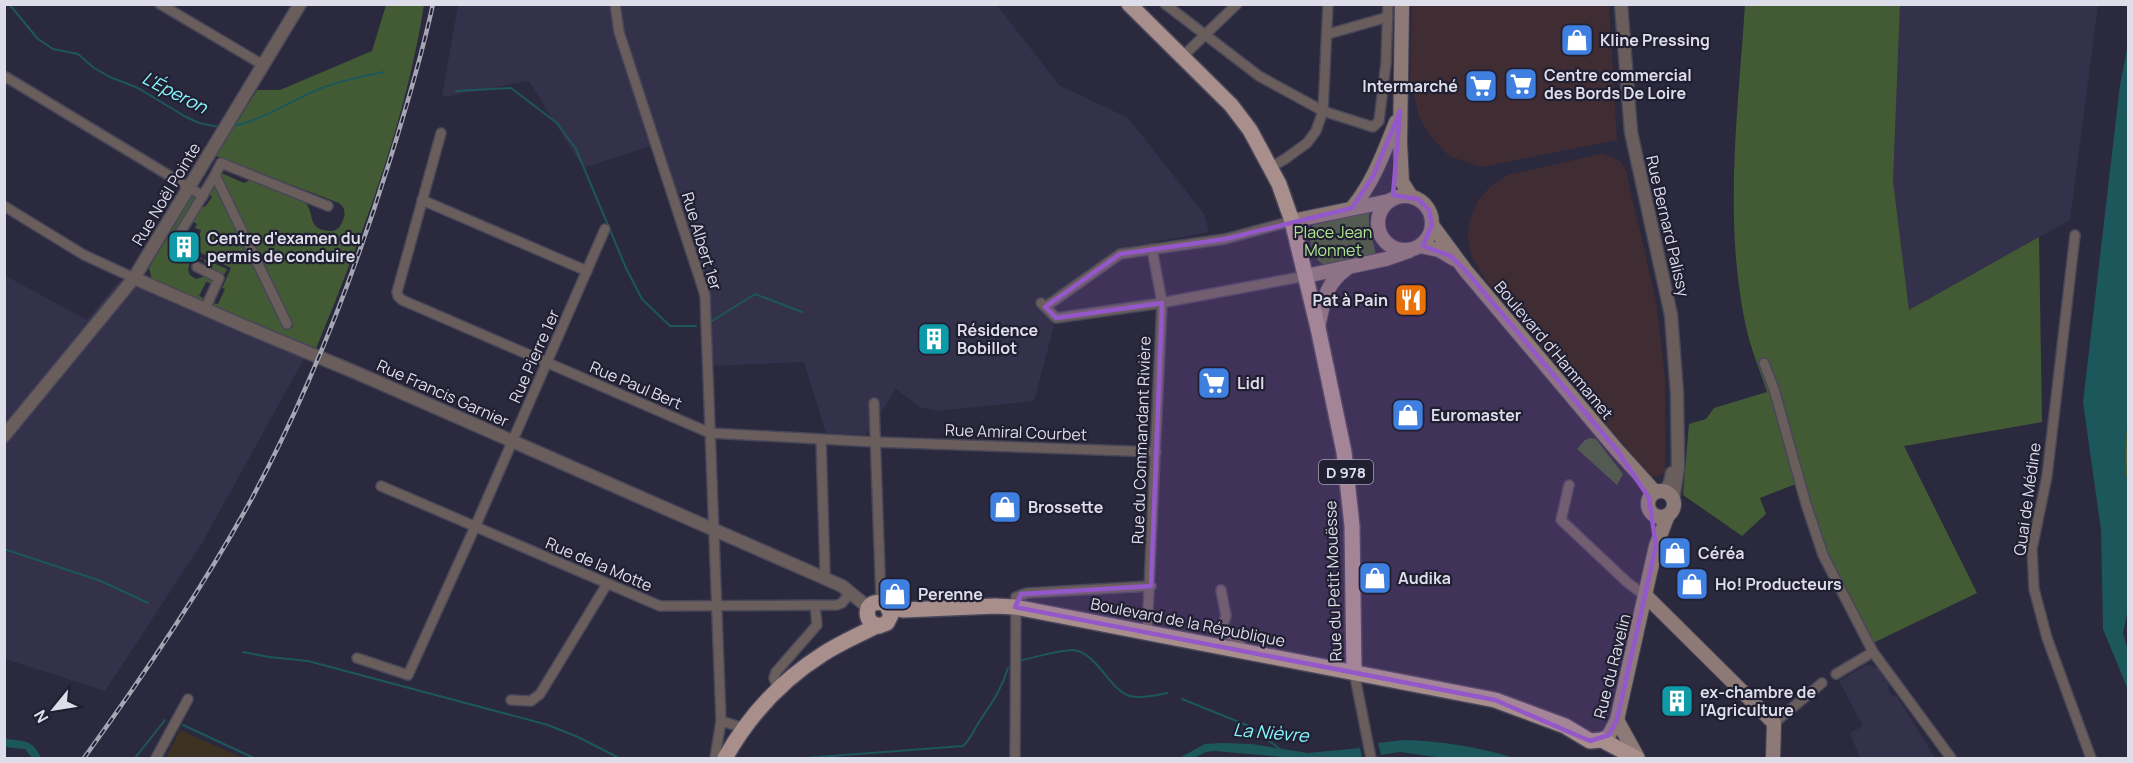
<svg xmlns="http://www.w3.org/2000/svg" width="2133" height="763" viewBox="0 0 2133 763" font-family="Manrope,sans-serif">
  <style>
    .commercial { fill: #402d33 }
    .built { fill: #34314b }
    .education { fill: #3d3122 }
    .green { fill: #435b35 }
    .water { fill: #1c575b }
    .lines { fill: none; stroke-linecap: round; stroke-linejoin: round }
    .stream { stroke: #1c575b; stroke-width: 2 }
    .minor-casing { stroke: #484659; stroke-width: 12 }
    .tertiary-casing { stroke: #484659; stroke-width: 15 }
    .secondary-casing { stroke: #484659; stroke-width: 16 }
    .primary-casing { stroke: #484659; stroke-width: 18 }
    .minor { stroke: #6a5e5c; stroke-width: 9 }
    .tertiary { stroke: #6a5e5c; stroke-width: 12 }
    .secondary { stroke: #8d7a77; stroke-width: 14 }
    .primary { stroke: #a88f8b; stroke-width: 15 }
    .rail-casing { stroke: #a6a5b4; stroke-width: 4.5 }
    .rail { stroke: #211f32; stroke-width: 2; stroke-dasharray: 7; stroke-linecap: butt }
    .marked { fill: #9458ca; fill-opacity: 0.2; stroke: #9458ca; stroke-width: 4.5; stroke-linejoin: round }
    .labels { text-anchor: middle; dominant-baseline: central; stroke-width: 4.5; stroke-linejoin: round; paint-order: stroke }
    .shield { fill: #211f32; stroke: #a5a4b3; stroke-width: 1.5 }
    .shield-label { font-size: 15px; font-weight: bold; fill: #deddea }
    .poi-label { font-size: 16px; font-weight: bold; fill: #deddea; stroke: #211f32; text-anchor: start }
    .street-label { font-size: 16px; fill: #deddea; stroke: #211f32 }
    .park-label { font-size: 16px; fill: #ade58e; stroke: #211f32 }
    .water-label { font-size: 18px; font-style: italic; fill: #87f7ff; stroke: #211f32 }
  </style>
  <rect width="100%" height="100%" fill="#2b293d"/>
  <!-- commercial -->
  <g class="commercial">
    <path d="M1412,5H1609L1617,140L1481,167L1449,156L1430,136L1419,116L1410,81Z"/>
    <path d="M1601,154L1612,157L1621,162L1626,171L1656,301L1665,377V474L1650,477L1484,278L1471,255L1468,235L1470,220L1478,200L1491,186L1508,175Z"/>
  </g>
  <!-- built -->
  <g class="built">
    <path d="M458,5H997L1059,85L1128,118L1204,214L1209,232L1117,249L1045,300L1054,326L1034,401L937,411L922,408L896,389L866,435L826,433L804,362L712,366L710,307L657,144L583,168L529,81L442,97Z"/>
    <path d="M1900,5H2098L2070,220L1909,310L1893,181Z"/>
    <path d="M4,275L87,320L120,280L305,357L202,543L105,691L5,659Z"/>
    <path d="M1866,665L1878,668L1889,685L1888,689L1890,692L1892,696H1897L1935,758H1860L1850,733L1863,726L1839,681Z"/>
  </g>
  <!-- education -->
  <path class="education" d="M180,730L236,755L246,758H166Z"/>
  <!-- green -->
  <g class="green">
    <path d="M386,5H424C405,125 361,239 315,351L212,307L213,303L218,304L225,289L222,288L231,268L195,250L201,230L195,228L197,224L190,220L199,204L205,207L212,197L207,192L212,182L286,330L293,327L221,178V173L244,183L250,180C266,186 287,191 302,200C317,209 304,230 330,231C338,231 340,227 343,220C345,215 345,212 343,207L339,203L216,156L257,90H280L372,51Z"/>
    <path d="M1745,5H1900L1893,181L1909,310L2039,237L2042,422L1904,446L1977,593L1873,643L1826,549L1803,481L1760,498L1766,514L1742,536L1683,495L1689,424L1706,419L1714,408L1767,392C1760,371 1751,349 1746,327C1723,221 1738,112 1745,5Z"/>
    <path d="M192,196L195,198L173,237L180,241L174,255L184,259L187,252L227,269L223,277L210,271L203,259L195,258L190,261L188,270L190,275L196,279L206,276L215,279L213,284L206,282L199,296L205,299L203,302L152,280L149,268Z"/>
    <path d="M1369,212V227L1376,254L1324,265C1312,259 1306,236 1313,225Z"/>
    <path d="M2128,421V483C2122,464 2125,441 2128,421Z"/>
    <path d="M1590,438L1596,439L1623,474L1617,485L1577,449L1585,440Z"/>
  </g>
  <!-- water -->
  <g class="water">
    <path d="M2128,44V421C2125,441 2122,464 2128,483V610L2123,633L2128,652V690L2103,629L2101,530L2083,402L2120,85Z"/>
    <path d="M5,739C23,741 33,739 41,758H32L25,749L5,747Z"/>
    <path d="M1404,740C1440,741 1480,747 1514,758H1443L1400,752L1381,755L1378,743Z"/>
    <path d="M1222,743L1252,744L1308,753L1360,748L1362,757L1294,758L1214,751L1206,752L1194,758H1179L1205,744Z"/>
  </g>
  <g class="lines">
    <!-- stream -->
    <g class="stream">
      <path d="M9,4L38,39L53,49L78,54L94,68L110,77L138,88L186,117L199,123L219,127"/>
      <path d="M456,91L511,88L557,123L576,149L626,268L642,299L670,326H696"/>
      <path d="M231,126C256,123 289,103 312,92C335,82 359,77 384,72"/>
      <path d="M712,321L755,294L802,312"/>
      <path d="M4,549L101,581L148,603"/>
      <path d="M243,652L269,657L308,661L548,725L578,737L619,758"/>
      <path d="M1022,660C1037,657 1059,650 1073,650C1097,652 1110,691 1130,696C1142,699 1156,695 1167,693"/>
      <path d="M1182,699L1249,726L1280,749"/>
      <path d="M183,725L254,758"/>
      <path d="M135,758L165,720"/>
      <path d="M805,758L963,746C971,739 973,731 979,722C991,704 1002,689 1008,668"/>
    </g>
    <!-- minor casing -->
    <g class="minor-casing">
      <g id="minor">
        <path d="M160,4L263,65"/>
        <path d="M615,4L619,32L705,295L721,721L715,758"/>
        <path d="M1165,4L1259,76L1323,111L1373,127L1379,121L1386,63L1388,4"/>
        <path d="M1328,34L1388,17"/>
        <path d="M1182,57L1237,4"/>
        <path d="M6,77L203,196"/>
        <path d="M441,133L397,292L398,296L402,300L710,433L875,442L1156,452"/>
        <path d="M1271,167L1285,159L1307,143L1316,131L1323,111L1328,4"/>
        <path d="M422,200L587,271"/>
        <path d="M4,206L84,255L134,278"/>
        <path d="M179,235L215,175"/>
        <path d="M2075,235L2047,476L2032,549L2034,589L2047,638L2091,758"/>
        <path d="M197,267L219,278L205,309"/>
        <path d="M1041,303L1056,318L1155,304L1306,276"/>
        <path d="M1045,307L1120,254L1225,239L1292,221"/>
        <path d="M287,324L215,175L221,163L328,206"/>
        <path d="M1764,363L1774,389L1806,504L1823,555L1873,652L1951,758"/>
        <path d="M874,403L881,602"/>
        <path d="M821,439L825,573L824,578"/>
        <path d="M1569,485L1561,520L1628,583L1646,596"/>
        <path d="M381,486L660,606L837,605L842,603L850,593"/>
        <path d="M1221,590L1226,616L1222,628L1245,649"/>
        <path d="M1147,633L1162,302L1152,249"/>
        <path d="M357,658L408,675L475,527L605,229"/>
        <path d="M1354,672L1371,758"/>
        <path d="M1836,674L1873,652"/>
        <path d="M778,689L774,678L776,672L817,625L815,605"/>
        <path d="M511,700L531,701L540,694L607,584"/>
        <path d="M721,721L744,728"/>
        <path d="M1774,723L1822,683"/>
        <path d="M156,758L188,699"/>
        <path d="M1015,758L1016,597L1027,593L1151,586"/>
      </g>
    </g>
    <!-- tertiary casing -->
    <g class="tertiary-casing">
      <g id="tertiary">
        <path d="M1621,4L1631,132L1671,315L1677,393L1678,468L1673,499"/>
        <path d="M134,278L244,326L357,373L824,578L842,586L869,608"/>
        <path d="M4,436L134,278L300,4"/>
        <path d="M1665,491L1670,483L1672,473"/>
      </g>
    </g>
    <!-- secondary casing -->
    <g class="secondary-casing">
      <g id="secondary">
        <path d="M1402,4L1400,143L1402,182L1411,196"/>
        <circle cx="1405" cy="223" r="27"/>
        <path d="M1352,208C1373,183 1384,152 1396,122"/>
        <path d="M1292,221L1389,201"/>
        <path d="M1432,225L1466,271L1617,450L1655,492"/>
        <path d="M1420,246L1439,250L1454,259"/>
        <path d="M1306,276L1386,259L1409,251"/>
        <path d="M1318,327C1324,302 1324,285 1346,269"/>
        <circle cx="1661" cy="504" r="13"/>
        <path d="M1646,596L1774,723L1773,758"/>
        <path d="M1617,720L1638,758"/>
        <path d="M1602,740L1609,735L1617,720L1656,546L1668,515"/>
      </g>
    </g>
    <!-- primary casing -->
    <g class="primary-casing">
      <g id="primary">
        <path d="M1129,4L1231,105L1250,130L1279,184L1292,221L1318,328L1344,452L1352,526L1354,672"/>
        <path d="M887,606L891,615L887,623L879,626L870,622C868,618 866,614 868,608C876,595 894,609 904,610L995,606L1015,607L1495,700L1565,726L1590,741L1602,740L1636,758"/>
        <path d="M725,758C748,717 782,680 823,654C840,643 859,635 876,626"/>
      </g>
    </g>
    <!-- minor -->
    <use href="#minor" class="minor"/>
    <!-- tertiary -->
    <use href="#tertiary" class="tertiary"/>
    <!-- secondary -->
    <use href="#secondary" class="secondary"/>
    <!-- primary -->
    <use href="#primary" class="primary"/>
    <!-- rail casing -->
    <g class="rail-casing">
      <path id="rail" d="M84,758C144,675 201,591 251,500C308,394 352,281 388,166C405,112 421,59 433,4"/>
    </g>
    <!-- rail -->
    <use href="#rail" class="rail"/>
  </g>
  <!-- marked area -->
  <path class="marked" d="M1400,111L1393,195L1418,199L1429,210L1432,225L1423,246L1451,256L1466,271L1617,450L1649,498L1656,546L1617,720L1609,735L1590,741L1495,700L1015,607L1021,594L1151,586L1162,303L1056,318L1045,307L1120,254L1225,239L1352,208L1373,176Z"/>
  <!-- icons -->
  <defs>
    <g id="shop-square" transform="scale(1.725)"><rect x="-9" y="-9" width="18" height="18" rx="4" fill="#3f7fe0" stroke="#211f32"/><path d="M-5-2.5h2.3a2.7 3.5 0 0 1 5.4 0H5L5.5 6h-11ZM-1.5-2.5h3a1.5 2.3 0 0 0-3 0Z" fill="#fff"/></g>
    <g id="supermarket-square" transform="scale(1.725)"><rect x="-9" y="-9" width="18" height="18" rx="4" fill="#3f7fe0" stroke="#211f32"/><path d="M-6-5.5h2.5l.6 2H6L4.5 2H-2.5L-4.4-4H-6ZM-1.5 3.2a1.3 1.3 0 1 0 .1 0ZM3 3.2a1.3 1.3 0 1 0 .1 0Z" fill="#fff"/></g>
    <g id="building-square" transform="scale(1.725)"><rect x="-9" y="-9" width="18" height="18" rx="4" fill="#0f9aa8" stroke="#211f32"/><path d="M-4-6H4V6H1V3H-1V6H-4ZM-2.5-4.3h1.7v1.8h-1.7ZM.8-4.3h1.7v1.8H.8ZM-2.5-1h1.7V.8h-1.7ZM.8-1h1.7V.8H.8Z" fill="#fff"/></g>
    <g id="restaurant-square" transform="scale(1.725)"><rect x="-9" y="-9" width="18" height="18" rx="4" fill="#e8710a" stroke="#211f32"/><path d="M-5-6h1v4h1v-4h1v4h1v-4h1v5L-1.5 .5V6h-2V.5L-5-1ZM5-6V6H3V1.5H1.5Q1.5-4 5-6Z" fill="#fff"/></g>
  </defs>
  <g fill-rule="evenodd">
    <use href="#shop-square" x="1577" y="40"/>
    <use href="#supermarket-square" x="1521" y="84"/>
    <use href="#supermarket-square" x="1481" y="86"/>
    <use href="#building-square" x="184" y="247"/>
    <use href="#restaurant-square" x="1411" y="300"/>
    <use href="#building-square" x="934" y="339"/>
    <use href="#supermarket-square" x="1214" y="383"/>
    <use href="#shop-square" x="1408" y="415"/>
    <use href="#shop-square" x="1005" y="507"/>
    <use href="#shop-square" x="1675" y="553"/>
    <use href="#shop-square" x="1375" y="578"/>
    <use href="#shop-square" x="1692" y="584"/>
    <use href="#shop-square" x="895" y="594"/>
    <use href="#building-square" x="1677" y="701"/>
  </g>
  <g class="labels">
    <!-- shield labels -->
    <rect class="shield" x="1319" y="460" width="54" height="24" rx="4.5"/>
    <g class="shield-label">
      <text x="1346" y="472">D 978</text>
    </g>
    <!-- poi labels -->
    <g class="poi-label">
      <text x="1600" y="40">Kline Pressing</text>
      <text x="1544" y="75">Centre commercial<tspan x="1544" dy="18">des Bords De Loire</tspan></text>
      <text x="1458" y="86" text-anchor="end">Intermarché</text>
      <text x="207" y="238">Centre d'examen du<tspan x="207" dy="18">permis de conduire</tspan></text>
      <text x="1388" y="300" text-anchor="end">Pat à Pain</text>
      <text x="957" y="330">Résidence<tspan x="957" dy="18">Bobillot</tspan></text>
      <text x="1237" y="383">Lidl</text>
      <text x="1431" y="415">Euromaster</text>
      <text x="1028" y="507">Brossette</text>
      <text x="1698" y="553">Céréa</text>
      <text x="1398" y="578">Audika</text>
      <text x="1715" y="584">Ho! Producteurs</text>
      <text x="918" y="594">Perenne</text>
      <text x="1700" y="692">ex-chambre de<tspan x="1700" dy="18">l'Agriculture</tspan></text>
    </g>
    <!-- street labels -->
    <g class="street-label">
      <text transform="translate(166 194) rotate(-59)">Rue Noël Pointe</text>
      <text transform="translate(1668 226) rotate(77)">Rue Bernard Palissy</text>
      <text transform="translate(702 241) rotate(73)">Rue Albert 1er</text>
      <text transform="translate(1554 350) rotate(50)">Boulevard d'Hammamet</text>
      <text transform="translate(534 356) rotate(-66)">Rue Pierre 1er</text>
      <text transform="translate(636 385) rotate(23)">Rue Paul Bert</text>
      <text transform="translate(443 393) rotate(24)">Rue Francis Garnier</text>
      <text transform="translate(1016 432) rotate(2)">Rue Amiral Courbet</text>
      <text transform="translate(1141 440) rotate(-88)">Rue du Commandant Rivière</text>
      <text transform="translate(2027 499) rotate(-82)">Quai de Médine</text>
      <text transform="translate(599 564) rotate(23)">Rue de la Motte</text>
      <text transform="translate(1333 581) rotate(-92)">Rue du Petit Mouësse</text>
      <text transform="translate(1188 622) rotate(11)">Boulevard de la République</text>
      <text transform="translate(1612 666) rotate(-76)">Rue du Ravelin</text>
    </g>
    <!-- park labels -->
    <g class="park-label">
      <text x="1333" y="232">Place Jean<tspan x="1333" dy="18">Monnet</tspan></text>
    </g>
    <!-- water labels -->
    <g class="water-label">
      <text transform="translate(175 92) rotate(27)">L'Éperon</text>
      <text transform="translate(1271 732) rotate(5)">La Nièvre</text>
    </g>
  </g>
  <!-- border -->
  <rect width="2133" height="763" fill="none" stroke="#deddea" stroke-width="12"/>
  <!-- north arrow -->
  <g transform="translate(54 709) rotate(240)" stroke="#211f32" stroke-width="4.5" paint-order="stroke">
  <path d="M0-4.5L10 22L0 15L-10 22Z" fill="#deddea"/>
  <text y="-9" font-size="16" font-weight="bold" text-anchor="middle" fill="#deddea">N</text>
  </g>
</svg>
